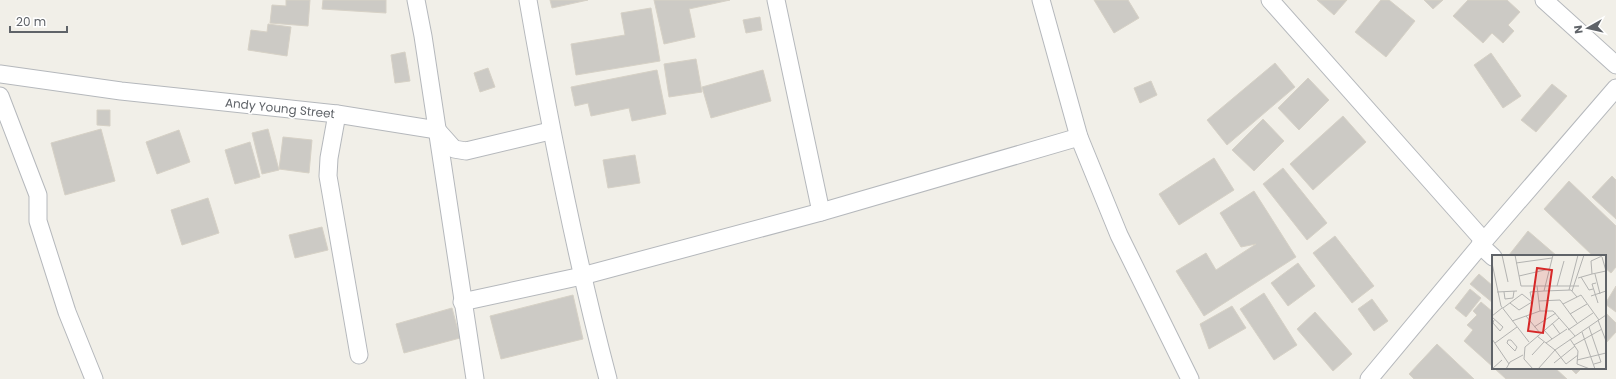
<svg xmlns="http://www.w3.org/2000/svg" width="1616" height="379" viewBox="0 0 1616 379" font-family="Poppins,sans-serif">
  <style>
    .building { fill: #cccac5; stroke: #d6d1c6 }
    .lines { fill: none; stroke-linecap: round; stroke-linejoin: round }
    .street-casing { stroke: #b5b8bc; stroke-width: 19 }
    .street { stroke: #fff; stroke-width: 17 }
    .labels { text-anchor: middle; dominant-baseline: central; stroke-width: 3.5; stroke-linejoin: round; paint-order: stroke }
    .street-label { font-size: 12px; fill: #5f6368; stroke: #fff }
    .inset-road { fill: none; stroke: #b3b3b1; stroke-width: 1 }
    .view { fill: #d62828; fill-opacity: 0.15; stroke: #d62828; stroke-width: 2 }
    .inset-edge { fill: none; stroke: #5f6368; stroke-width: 2 }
  </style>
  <rect width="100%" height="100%" fill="#f1efe8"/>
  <!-- building -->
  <g class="building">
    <path d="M286,0H310L308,26L270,23L272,5L286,6Z"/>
    <path d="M323,0H386V13L322,9Z"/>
    <path d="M550,0H588L552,8Z"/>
    <path d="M654,0H730L689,9L695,37L664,44Z"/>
    <path d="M1094,0H1128L1139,18L1114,33Z"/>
    <path d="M1317,0H1347L1334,15Z"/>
    <path d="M1381,0H1389L1415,21L1386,57L1355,32Z"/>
    <path d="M1424,0H1443L1433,9Z"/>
    <path d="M1468,0H1507L1520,12L1508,25L1514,31L1503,43L1492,33L1483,43L1453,16Z"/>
    <path d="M651,8L660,61L576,75L571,44L625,35L621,13Z"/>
    <path d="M760,17L762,30L746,33L743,20Z"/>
    <path d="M268,24L291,27L287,56L248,50L251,30L267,32Z"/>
    <path d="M405,52L410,81L395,83L391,55Z"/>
    <path d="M1491,53L1521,96L1503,108L1474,65Z"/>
    <path d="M696,59L702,92L669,97L664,64Z"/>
    <path d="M1275,63L1295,87L1227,145L1207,120Z"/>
    <path d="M488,68L495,87L480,92L474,73Z"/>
    <path d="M657,70L666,114L632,121L629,108L591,116L588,103L575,106L571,87Z"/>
    <path d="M763,70L771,101L711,118L702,87Z"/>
    <path d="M1308,78L1329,100L1299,130L1278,108Z"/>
    <path d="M1151,81L1157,95L1140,103L1134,88Z"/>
    <path d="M1552,84L1567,96L1536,132L1521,120Z"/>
    <path d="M97,110H110V126L97,125Z"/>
    <path d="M1343,116L1366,142L1313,190L1290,164Z"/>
    <path d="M1263,119L1284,141L1254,171L1232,150Z"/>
    <path d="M101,129L115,181L65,195L51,143Z"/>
    <path d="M268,129L279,170L262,174L252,133Z"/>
    <path d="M179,130L190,162L157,174L146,142Z"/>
    <path d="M283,137L312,140L309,173L279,169Z"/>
    <path d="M250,142L260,177L235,184L225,150Z"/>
    <path d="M635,155L640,183L608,188L603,160Z"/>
    <path d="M1214,158L1234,190L1179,225L1159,194Z"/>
    <path d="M1283,168L1327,223L1307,240L1263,184Z"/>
    <path d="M1612,176L1616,180V219L1592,197Z"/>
    <path d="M1569,181L1616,226V267L1611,273L1605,268V256H1593L1544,209Z"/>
    <path d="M1254,191L1296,257L1204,316L1176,271L1206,253L1216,270L1256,244L1241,247L1220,213Z"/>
    <path d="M208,198L219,233L182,245L171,210Z"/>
    <path d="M322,227L328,250L295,258L289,235Z"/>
    <path d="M1528,231L1557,256H1510L1509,255Z"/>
    <path d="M1335,236L1374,286L1352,303L1313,253Z"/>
    <path d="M1298,263L1315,286L1288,306L1271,283Z"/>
    <path d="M1479,274L1493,286V303L1470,284Z"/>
    <path d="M1616,286V312L1605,304Z"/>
    <path d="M1470,289L1481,298L1466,317L1455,308Z"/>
    <path d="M1264,293L1297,345L1274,360L1240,309Z"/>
    <path d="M573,295L583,339L501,359L490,316Z"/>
    <path d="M1372,299L1388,321L1374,331L1358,309Z"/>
    <path d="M1481,302L1493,312V367L1464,341L1473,330L1467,325L1477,315L1473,311Z"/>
    <path d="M1232,306L1246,328L1209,349L1200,324Z"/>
    <path d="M452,308L460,338L404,353L396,324Z"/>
    <path d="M1315,312L1352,354L1333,371L1297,329Z"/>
    <path d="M1605,312L1616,323V332L1605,344Z"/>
    <path d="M1437,344L1474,379H1414L1409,374Z"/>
    <path d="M1494,368H1555L1567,379H1506Z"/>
    <path d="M1570,368H1582L1576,374Z"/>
  </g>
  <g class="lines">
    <!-- street casing -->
    <g class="street-casing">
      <g id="street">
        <path d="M416,0L423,36L475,379"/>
        <path d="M528,0C550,127 575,254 608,379"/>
        <path d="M776,0L821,212"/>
        <path d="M1041,0L1079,137L1119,235L1190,379"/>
        <path d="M1270,0L1484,241"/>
        <path d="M1544,0L1616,65"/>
        <path d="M0,74L121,91L337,114L437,130L454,149L466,151L550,131"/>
        <path d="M0,96L38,195V221L67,312L94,379"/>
        <path d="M337,114L329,158L328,176L359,355"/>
        <path d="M1480,245L1493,257"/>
        <path d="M462,302L582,276L821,212L1079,137"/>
        <path d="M1369,379L1484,241L1616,88"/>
      </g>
    </g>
    <!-- street -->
    <use href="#street" class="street"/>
  </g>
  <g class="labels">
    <!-- street labels -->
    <g class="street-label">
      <text transform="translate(280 108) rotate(6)">Andy Young Street</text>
    </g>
  </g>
  <!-- overview -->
  <g transform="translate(1492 255)">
    <rect width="114" height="114" fill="#f1efe8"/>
    <path class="inset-road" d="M10,0L16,27M23,0L29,31H87M110,1L99,6L100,19L114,16M110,2L114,16M0,8L9,51L37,87M24,8L60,3M103,19L108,39M27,21L57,14M89,22L97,35L101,34M86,23L100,19M104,28L100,29L106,48M45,31L48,56M65,31L72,6M77,35L86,0M52,36L61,0M80,36L92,0M5,37L25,36M12,37L13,44L21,43L22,36M99,41L114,36M40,45L38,37L52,36L79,35L85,42M47,46L68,45L85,68M71,49L89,40L107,65M11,53L30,39L40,47L27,55L18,48M78,59L95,49M0,61L10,53M34,61L48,78M0,62L11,72L8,76L1,68L2,65M106,65L114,86M20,66L48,56H61L83,81M60,68L68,79M42,72L64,58M97,72L109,107L102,109M52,75L60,84M76,75L101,58M90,77L103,114M45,81L63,95L74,109L86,100M0,84L17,109M78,84L86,96L85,109L98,114M16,85H19L25,92L23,96L15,88ZM3,88L25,72M54,88L75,74M82,90L110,74M40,100L52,87M85,105L114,98M62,108L83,91M0,114L10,105M14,114L18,107L31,100M41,114L32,104L33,92L67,63M46,114L63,95L114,60"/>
    <path class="view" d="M45,13L60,15L51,78L36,76Z"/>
    <rect width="114" height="114" class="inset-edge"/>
  </g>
  <!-- north arrow -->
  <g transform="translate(1588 28) rotate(262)" stroke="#ffffff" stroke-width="3" paint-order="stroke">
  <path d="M0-3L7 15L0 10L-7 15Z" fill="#5f6368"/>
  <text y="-6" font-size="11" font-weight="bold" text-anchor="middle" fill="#5f6368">N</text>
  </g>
  <!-- scale -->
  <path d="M10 26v6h57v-6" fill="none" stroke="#5f6368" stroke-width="2"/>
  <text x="16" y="26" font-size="12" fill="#5f6368" stroke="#ffffff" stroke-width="3" paint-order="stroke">20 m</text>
</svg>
